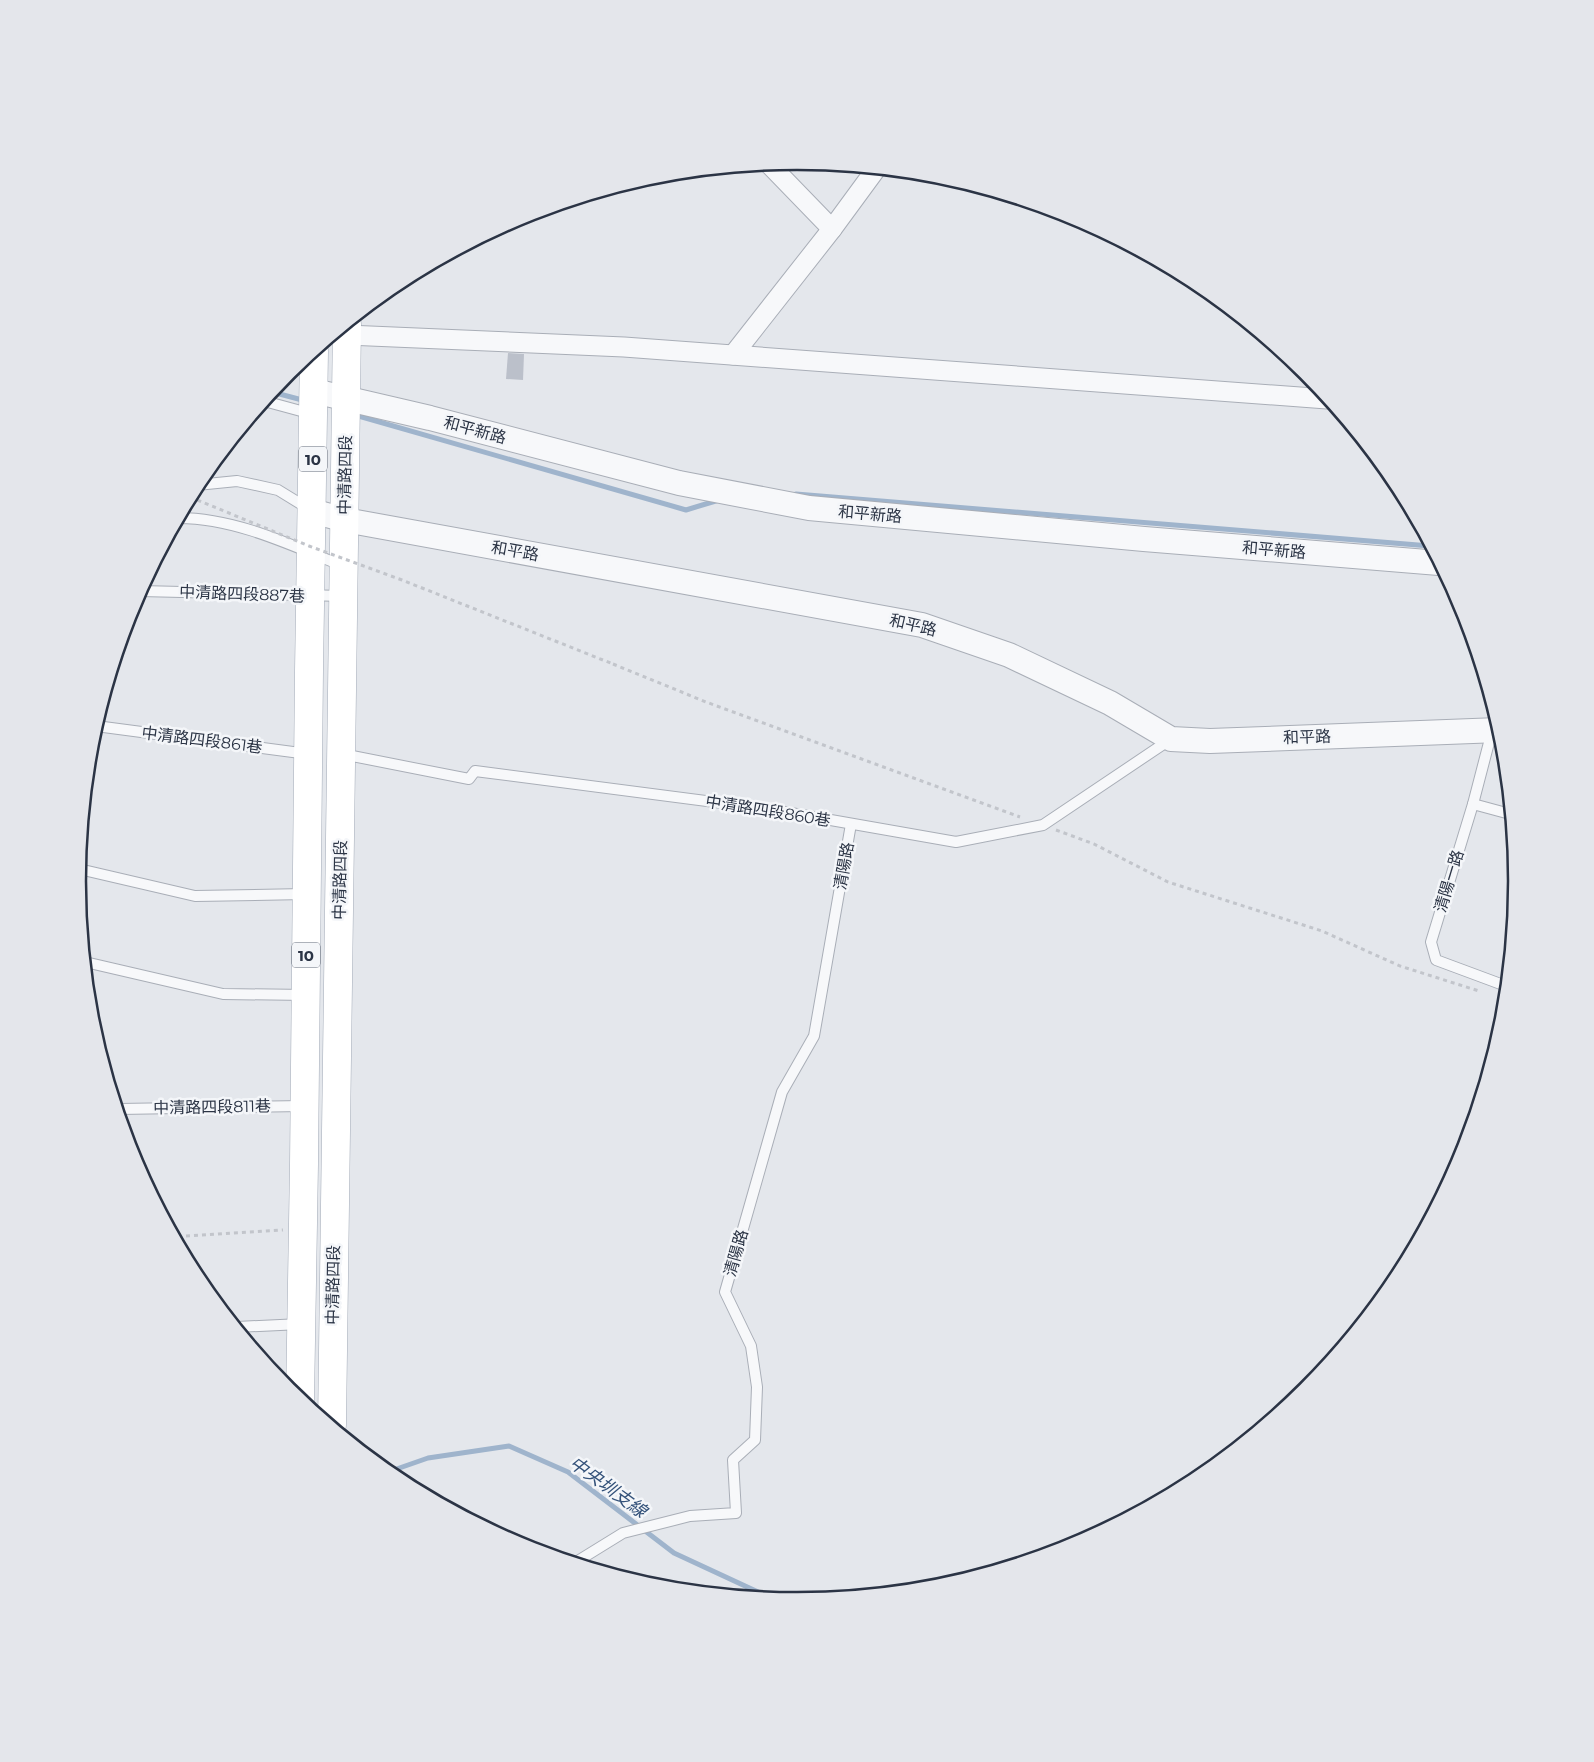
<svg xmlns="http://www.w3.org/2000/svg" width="1594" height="1762" viewBox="0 0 1594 1762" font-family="Montserrat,'Noto Sans TC',sans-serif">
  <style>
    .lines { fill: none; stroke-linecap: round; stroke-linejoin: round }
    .stream { stroke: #9fb4cc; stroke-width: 5 }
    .building { fill: #bbc0ca }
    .service-casing { stroke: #a9aeb7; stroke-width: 12 }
    .minor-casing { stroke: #a9aeb7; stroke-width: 21 }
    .tertiary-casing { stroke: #a9aeb7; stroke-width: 26 }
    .primary-casing { stroke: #a3abb8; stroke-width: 29 }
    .path { stroke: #c2c5cb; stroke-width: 3; stroke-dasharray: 4 4; stroke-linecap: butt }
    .service { stroke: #f7f8fa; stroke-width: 10 }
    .minor { stroke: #f7f8fa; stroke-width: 19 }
    .tertiary { stroke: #f7f8fa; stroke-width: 24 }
    .primary { stroke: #fff; stroke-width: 28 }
    .path-bridge { stroke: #c2c5cb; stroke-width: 3; stroke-dasharray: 4 4; stroke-linecap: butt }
    .labels { text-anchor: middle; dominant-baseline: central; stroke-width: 5; stroke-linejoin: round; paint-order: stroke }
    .shield { fill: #f4f6f9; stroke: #676e7b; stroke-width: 1 }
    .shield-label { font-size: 15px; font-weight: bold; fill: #2b3445 }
    .street-label { font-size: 16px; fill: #2b3445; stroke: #f4f6f9 }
    .water-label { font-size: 18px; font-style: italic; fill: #34527a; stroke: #f4f6f9 }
    .rim { fill: none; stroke: #2b3445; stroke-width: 2.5 }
  </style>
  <rect width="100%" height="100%" fill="#e4e7ec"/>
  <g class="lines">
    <!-- stream -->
    <g class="stream">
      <path d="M272,392L306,401"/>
      <path d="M355,415L686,510L719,500"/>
      <path d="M796,494L1430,546"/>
      <path d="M388,1472L428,1458L509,1446L568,1472L674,1553L771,1598"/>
    </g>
  </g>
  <!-- building -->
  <path class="building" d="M508,353L524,354L523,380L506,379Z"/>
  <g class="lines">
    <!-- service casing -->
    <g class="service-casing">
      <g id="service">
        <path d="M264,401L312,414"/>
        <path d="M197,485L237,481L278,490L309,509"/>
        <path d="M179,518C235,518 291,545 343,566"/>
        <path d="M140,591L343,596"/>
        <path d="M96,726L308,754"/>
        <path d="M1492,731L1473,804L1431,942L1436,960L1506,986"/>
        <path d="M342,754L469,779L475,771L768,809L956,842L1043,825L1171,739"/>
        <path d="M1473,804L1510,814"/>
        <path d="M79,869L195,896L305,894"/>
        <path d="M85,962L223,994L306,995"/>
        <path d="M119,1109L303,1106"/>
        <path d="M237,1327L301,1324"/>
        <path d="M576,1562L623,1533L690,1516L736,1513L733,1460L755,1440L757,1387L751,1346L725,1292L782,1092L814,1036L851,824"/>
      </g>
    </g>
    <!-- minor casing -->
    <g class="minor-casing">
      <g id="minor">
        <path d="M769,164L832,229"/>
        <path d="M347,335L624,347L1327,399"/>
        <path d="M733,355L832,229L876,169"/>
      </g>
    </g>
    <!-- tertiary casing -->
    <g class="tertiary-casing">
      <g id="tertiary">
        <path d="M314,391L430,418L679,483L809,508L1144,539L1439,563"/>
        <path d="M312,511L345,520L922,625L1009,655L1110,703L1171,739L1210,741L1499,730"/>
      </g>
    </g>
    <!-- primary casing -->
    <g class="primary-casing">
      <g id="primary">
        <path d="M300,1400L304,1164L309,671L314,351"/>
        <path d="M332,1425L347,324"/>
      </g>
    </g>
    <!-- path -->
    <g class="path">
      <path d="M613,664L706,702L1020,817"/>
      <path d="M1056,830L1094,844L1168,882L1322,931L1400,966L1479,991"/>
      <path d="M186,1236L283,1230"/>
    </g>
    <!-- service -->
    <use href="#service" class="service"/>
    <!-- minor -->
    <use href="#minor" class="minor"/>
    <!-- tertiary -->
    <use href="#tertiary" class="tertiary"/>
    <!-- primary -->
    <use href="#primary" class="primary"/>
    <!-- path-bridge -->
    <path class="path-bridge" d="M190,497L309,546L402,580L613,664"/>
  </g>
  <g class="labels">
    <!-- shield labels -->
    <g class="shield">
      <rect x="299" y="446.5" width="28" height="25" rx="4"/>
      <rect x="292" y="942.5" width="28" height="25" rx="4"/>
    </g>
    <g class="shield-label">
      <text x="313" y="459">10</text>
      <text x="306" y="955">10</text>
    </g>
    <!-- street labels -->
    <g class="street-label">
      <text transform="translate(475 430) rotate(15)">和平新路</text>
      <text transform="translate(345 475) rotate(-89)">中清路四段</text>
      <text transform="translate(870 514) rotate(5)">和平新路</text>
      <text transform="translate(1274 550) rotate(5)">和平新路</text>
      <text transform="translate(515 551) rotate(10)">和平路</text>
      <text transform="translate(242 594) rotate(2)">中清路四段887巷</text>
      <text transform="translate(913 625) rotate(13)">和平路</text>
      <text transform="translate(1307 737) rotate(-2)">和平路</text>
      <text transform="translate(202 740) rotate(7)">中清路四段861巷</text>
      <text transform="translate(768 811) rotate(9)">中清路四段860巷</text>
      <text transform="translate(844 866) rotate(-80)">清陽路</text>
      <text transform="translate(340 880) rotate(-89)">中清路四段</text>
      <text transform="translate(1449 881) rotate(-73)">清陽一路</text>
      <text transform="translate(212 1107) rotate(-1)">中清路四段811巷</text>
      <text transform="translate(736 1253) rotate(-74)">清陽路</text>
      <text transform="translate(333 1285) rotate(-89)">中清路四段</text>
    </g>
    <!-- water labels -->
    <g class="water-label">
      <text transform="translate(608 1487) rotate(36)">中央圳支線</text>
    </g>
  </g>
  <!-- crop -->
  <path d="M0 0H1594V1762H0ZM86 881a711 711 0 1 1 1422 0a711 711 0 1 1-1422 0Z" fill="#e4e6eb" fill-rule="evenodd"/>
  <path class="rim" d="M86 881a711 711 0 1 1 1422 0a711 711 0 1 1-1422 0Z"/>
</svg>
